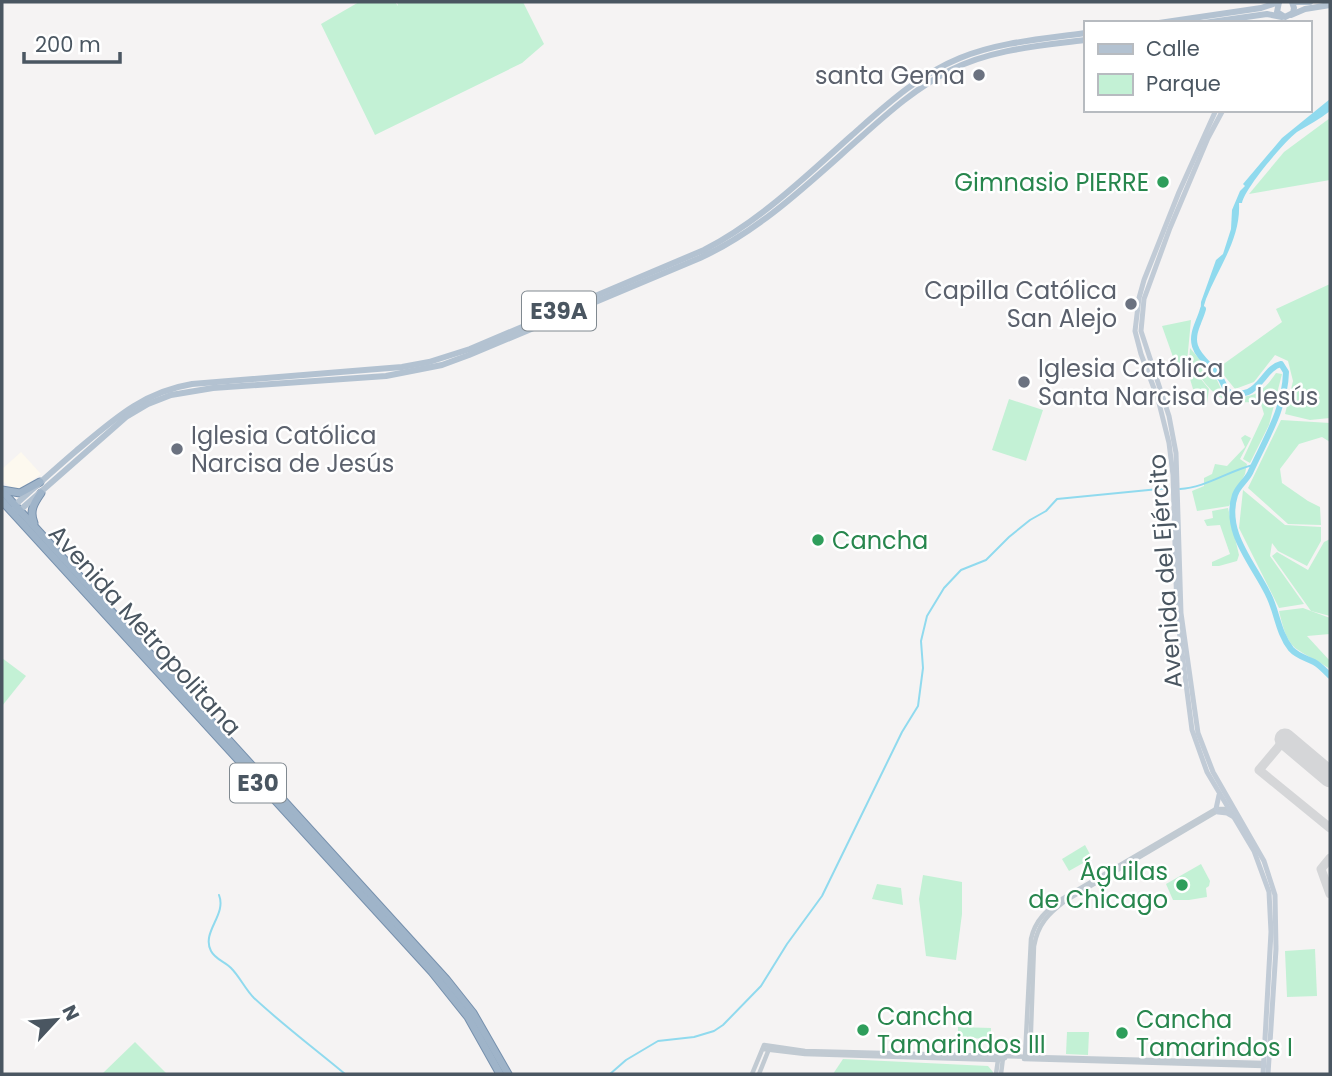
<svg xmlns="http://www.w3.org/2000/svg" width="1332" height="1076" viewBox="0 0 1332 1076" font-family="Poppins,sans-serif">
  <style>
    .commercial { fill: #fdf9ef }
    .green { fill: #c3f1d5 }
    .water { fill: #90daee }
    .lines { fill: none; stroke-linecap: round; stroke-linejoin: round }
    .stream { stroke: #90daee; stroke-width: 2 }
    .river { stroke: #90daee; stroke-width: 6 }
    .taxiway { stroke: #d5d6d8; stroke-width: 9 }
    .runway { stroke: #d5d6d8; stroke-width: 21 }
    .trunk-casing { stroke: #7690ad; stroke-width: 9 }
    .tertiary { stroke: #c1cad2; stroke-width: 4.5 }
    .secondary { stroke: #c1cbd6; stroke-width: 5 }
    .primary { stroke: #b3c2d1; stroke-width: 6 }
    .trunk { stroke: #9fb4c9; stroke-width: 7 }
    .worship-dot { fill: #6b7280; stroke: #fff; stroke-width: 2.5 }
    .leisure-dot { fill: #2e9e5b; stroke: #fff; stroke-width: 2.5 }
    .labels { text-anchor: middle; dominant-baseline: central; stroke-width: 5; stroke-linejoin: round; paint-order: stroke }
    .shield { fill: #fff; stroke: #808990; stroke-width: 2 }
    .shield-label { font-size: 23px; font-weight: bold; fill: #4a5661 }
    .worship-label { font-size: 24px; fill: #5b616d; stroke: #fff; text-anchor: end }
    .leisure-label { font-size: 24px; fill: #27864d; stroke: #fff; text-anchor: start }
    .street-label { font-size: 24px; fill: #4a5661; stroke: #fff }
  </style>
  <rect width="100%" height="100%" fill="#f5f3f3"/>
  <!-- commercial -->
  <path class="commercial" d="M21,452L41,474L19,490L10,488L2,480V469Z"/>
  <!-- green -->
  <g class="green">
    <path d="M359,2H395L398,6L397,2H523L544,44L522,63L375,135L321,24Z"/>
    <path d="M1330,118V180L1249,194L1284,152Z"/>
    <path d="M1330,284V418L1310,420L1285,414L1293,381L1288,361L1275,355L1254,382L1235,389L1218,368L1282,322L1276,309Z"/>
    <path d="M1191,320L1187,362L1209,389L1207,403L1193,389L1187,369L1178,371L1162,326Z"/>
    <path d="M1190,348L1217,380L1223,393C1248,402 1262,394 1276,373L1282,374L1269,425L1250,463L1243,459L1264,414L1261,404C1250,401 1243,403 1233,402C1214,400 1200,376 1189,362Z"/>
    <path d="M1009,399L1043,410L1026,461L992,450Z"/>
    <path d="M1281,420L1330,423V442L1322,437L1299,444L1280,469L1282,483L1308,501L1320,507L1321,525L1288,524L1248,488Z"/>
    <path d="M1245,435L1251,438L1240,459L1247,464L1245,474L1229,506L1197,511L1192,491L1204,486V478L1212,474L1215,464L1227,466L1245,447L1241,438Z"/>
    <path d="M1243,490L1285,525L1321,527V541L1307,566L1278,551L1272,543L1270,556L1304,604L1279,608L1239,528Z"/>
    <path d="M1228,508L1239,555L1237,561L1219,566H1212V562L1230,554L1220,525L1207,526L1204,520L1213,518L1212,511Z"/>
    <path d="M1330,539V616L1311,611L1272,556L1277,552L1308,570L1324,542Z"/>
    <path d="M1303,608L1330,618V634L1307,636L1330,661V669C1319,661 1306,656 1295,648C1285,639 1282,623 1279,611Z"/>
    <path d="M2,658L26,676L2,706Z"/>
    <path d="M1085,845L1092,858L1069,871L1062,859Z"/>
    <path d="M1201,864L1210,881L1209,886L1206,888L1207,897L1189,900H1173L1166,884Z"/>
    <path d="M923,875L962,882V914L956,960L926,956L919,899Z"/>
    <path d="M877,884L901,888L903,905L872,899Z"/>
    <path d="M1315,949L1317,996L1287,997L1285,951Z"/>
    <path d="M958,1027L991,1028V1039L968,1038V1050H963L964,1038H958Z"/>
    <path d="M1067,1032H1089L1088,1055L1066,1054Z"/>
    <path d="M135,1042L167,1074H102Z"/>
    <path d="M843,1059L988,1066L993,1072V1074H833Z"/>
  </g>
  <!-- water -->
  <path class="water" d="M1330,99V111C1320,119 1308,125 1297,132C1284,142 1245,188 1242,203H1239C1241,239 1218,268 1206,299C1203,307 1202,317 1200,326L1201,302L1216,260L1223,254L1231,229L1232,210L1240,191L1245,186L1243,184L1282,138Z"/>
  <g class="lines">
    <!-- stream -->
    <g class="stream">
      <path d="M1180,489C1205,488 1228,471 1253,465"/>
      <path d="M219,895C227,915 201,932 211,951C215,959 225,962 231,968C240,977 245,989 254,998C283,1025 315,1049 345,1074"/>
      <path d="M610,1074L626,1060L658,1041L694,1037L714,1031L723,1025L761,986L787,944L822,896L902,732L918,706L923,668L921,641L927,616L944,588L961,570L986,560L1009,537L1030,520L1046,511L1057,499L1169,488"/>
    </g>
    <!-- river -->
    <path class="river" d="M1203,309C1200,321 1191,333 1195,346C1199,359 1212,366 1219,376C1224,382 1224,391 1232,394C1237,396 1243,393 1248,392C1262,386 1267,367 1281,364L1286,372C1285,409 1265,440 1250,473C1246,481 1238,486 1235,495C1223,532 1253,563 1268,594C1277,611 1278,633 1291,649C1297,656 1306,658 1314,662C1320,665 1325,671 1330,676"/>
    <!-- taxiway -->
    <g class="taxiway">
      <path d="M1285,739L1259,770L1330,828"/>
      <path d="M1330,858L1321,869L1330,894"/>
    </g>
    <!-- runway -->
    <path class="runway" d="M1285,739L1330,777"/>
    <!-- trunk casing -->
    <g class="trunk-casing">
      <g id="trunk">
        <path d="M2,490L20,493L40,482"/>
        <path d="M2,491L446,979L473,1013L508,1074"/>
        <path d="M2,501L432,972L468,1017L500,1074"/>
        <path d="M34,523C29,511 34,503 41,493"/>
      </g>
    </g>
    <!-- tertiary -->
    <g class="tertiary">
      <path d="M763,1049L805,1054L998,1060L1005,1058"/>
      <path d="M1025,1057L1031,939C1035,920 1047,910 1062,899L1216,809H1229"/>
      <path d="M1030,1058L1034,946C1038,924 1048,914 1065,901L1219,810"/>
      <path d="M1024,1059L1264,1066"/>
      <path d="M752,1074L764,1045L805,1051L1264,1063"/>
      <path d="M759,1074L769,1049"/>
      <path d="M996,1074L998,1060"/>
      <path d="M1001,1074L1003,1058"/>
    </g>
    <!-- secondary -->
    <g class="secondary">
      <path d="M1216,110L1179,192L1144,280L1139,298L1135,331L1141,354L1158,399L1169,443L1173,475L1177,614L1192,730L1207,772L1254,851L1269,892L1271,932L1263,1074"/>
      <path d="M1223,110L1208,138L1170,228L1144,299L1141,331L1169,416L1176,453L1181,613L1198,733L1213,772L1264,861L1275,895L1276,949L1268,1074"/>
      <path d="M1216,809L1219,795"/>
      <path d="M1218,812L1227,813L1234,817"/>
    </g>
    <!-- primary -->
    <g class="primary">
      <path d="M1279,2L1277,12L1285,17L1293,13L1294,8L1292,2"/>
      <path d="M1296,2H1310"/>
      <path d="M1291,15L1305,9L1330,5"/>
      <path d="M1159,23L1261,8L1279,2"/>
      <path d="M1204,23L1267,14L1282,17"/>
      <path d="M15,508V505C35,487 55,469 76,451C113,420 143,392 192,384L402,367L429,362L470,349L704,250C760,221 805,177 851,136C885,106 918,75 960,58C999,42 1043,39 1085,33"/>
      <path d="M19,511L126,417L148,404L171,395L213,388L386,376L442,365L469,355L700,258C761,230 811,181 861,137C889,112 917,87 951,70C992,49 1040,46 1085,40"/>
    </g>
    <!-- trunk -->
    <use href="#trunk" class="trunk"/>
  </g>
  <!-- markers -->
  <g class="worship-dot">
    <circle cx="979" cy="75" r="7"/>
    <circle cx="1131" cy="304" r="7"/>
    <circle cx="1024" cy="382" r="7"/>
    <circle cx="177" cy="449" r="7"/>
  </g>
  <g class="leisure-dot">
    <circle cx="1163" cy="182" r="7"/>
    <circle cx="818" cy="540" r="7"/>
    <circle cx="1182" cy="885" r="7"/>
    <circle cx="863" cy="1030" r="7"/>
    <circle cx="1122" cy="1033" r="7"/>
  </g>
  <g class="labels">
    <!-- shield labels -->
    <g class="shield">
      <rect x="522" y="291.5" width="74" height="39" rx="5"/>
      <rect x="230" y="763.5" width="56" height="39" rx="5"/>
    </g>
    <g class="shield-label">
      <text x="559" y="311">E39A</text>
      <text x="258" y="783">E30</text>
    </g>
    <!-- worship labels -->
    <g class="worship-label">
      <text x="965" y="75">santa Gema</text>
      <text x="1117" y="290">Capilla Católica<tspan x="1117" dy="28">San Alejo</tspan></text>
      <text x="1038" y="368" text-anchor="start">Iglesia Católica<tspan x="1038" dy="28">Santa Narcisa de Jesús</tspan></text>
      <text x="191" y="435" text-anchor="start">Iglesia Católica<tspan x="191" dy="28">Narcisa de Jesús</tspan></text>
    </g>
    <!-- leisure labels -->
    <g class="leisure-label">
      <text x="1149" y="182" text-anchor="end">Gimnasio PIERRE</text>
      <text x="832" y="540">Cancha</text>
      <text x="1168" y="871" text-anchor="end">Águilas<tspan x="1168" dy="28">de Chicago</tspan></text>
      <text x="877" y="1016">Cancha<tspan x="877" dy="28">Tamarindos III</tspan></text>
      <text x="1136" y="1019">Cancha<tspan x="1136" dy="28">Tamarindos I</tspan></text>
    </g>
    <!-- street labels -->
    <g class="street-label">
      <text transform="translate(1165 571) rotate(-94)">Avenida del Ejército</text>
      <text transform="translate(145 630) rotate(48)">Avenida Metropolitana</text>
    </g>
  </g>
  <!-- border -->
  <rect width="1332" height="1076" fill="none" stroke="#4a5661" stroke-width="7"/>
  <!-- legend -->
  <rect x="1084" y="21" width="228" height="91" fill="#ffffff" stroke="#b7bbc0" stroke-width="2"/>
  <rect x="1098" y="44" width="35" height="10" fill="#b3c2d1" stroke="#b7bbc0" stroke-width="2"/>
  <text x="1146" y="56" font-size="21" fill="#4a5661">Calle</text>
  <rect x="1098" y="74" width="35" height="21" fill="#c3f1d5" stroke="#b7bbc0" stroke-width="2"/>
  <text x="1146" y="91" font-size="21" fill="#4a5661">Parque</text>
  <!-- north arrow -->
  <g transform="translate(56 1020) rotate(64)" stroke="#ffffff" stroke-width="5" paint-order="stroke">
  <path d="M0-5L12 26L0 18L-12 26Z" fill="#4a5661"/>
  <text y="-10" font-size="19" font-weight="bold" text-anchor="middle" fill="#4a5661">N</text>
  </g>
  <!-- scale -->
  <path d="M24 52v10h96v-10" fill="none" stroke="#4a5661" stroke-width="3.5"/>
  <text x="35" y="52" font-size="21" fill="#4a5661" stroke="#ffffff" stroke-width="5" paint-order="stroke">200 m</text>
</svg>
